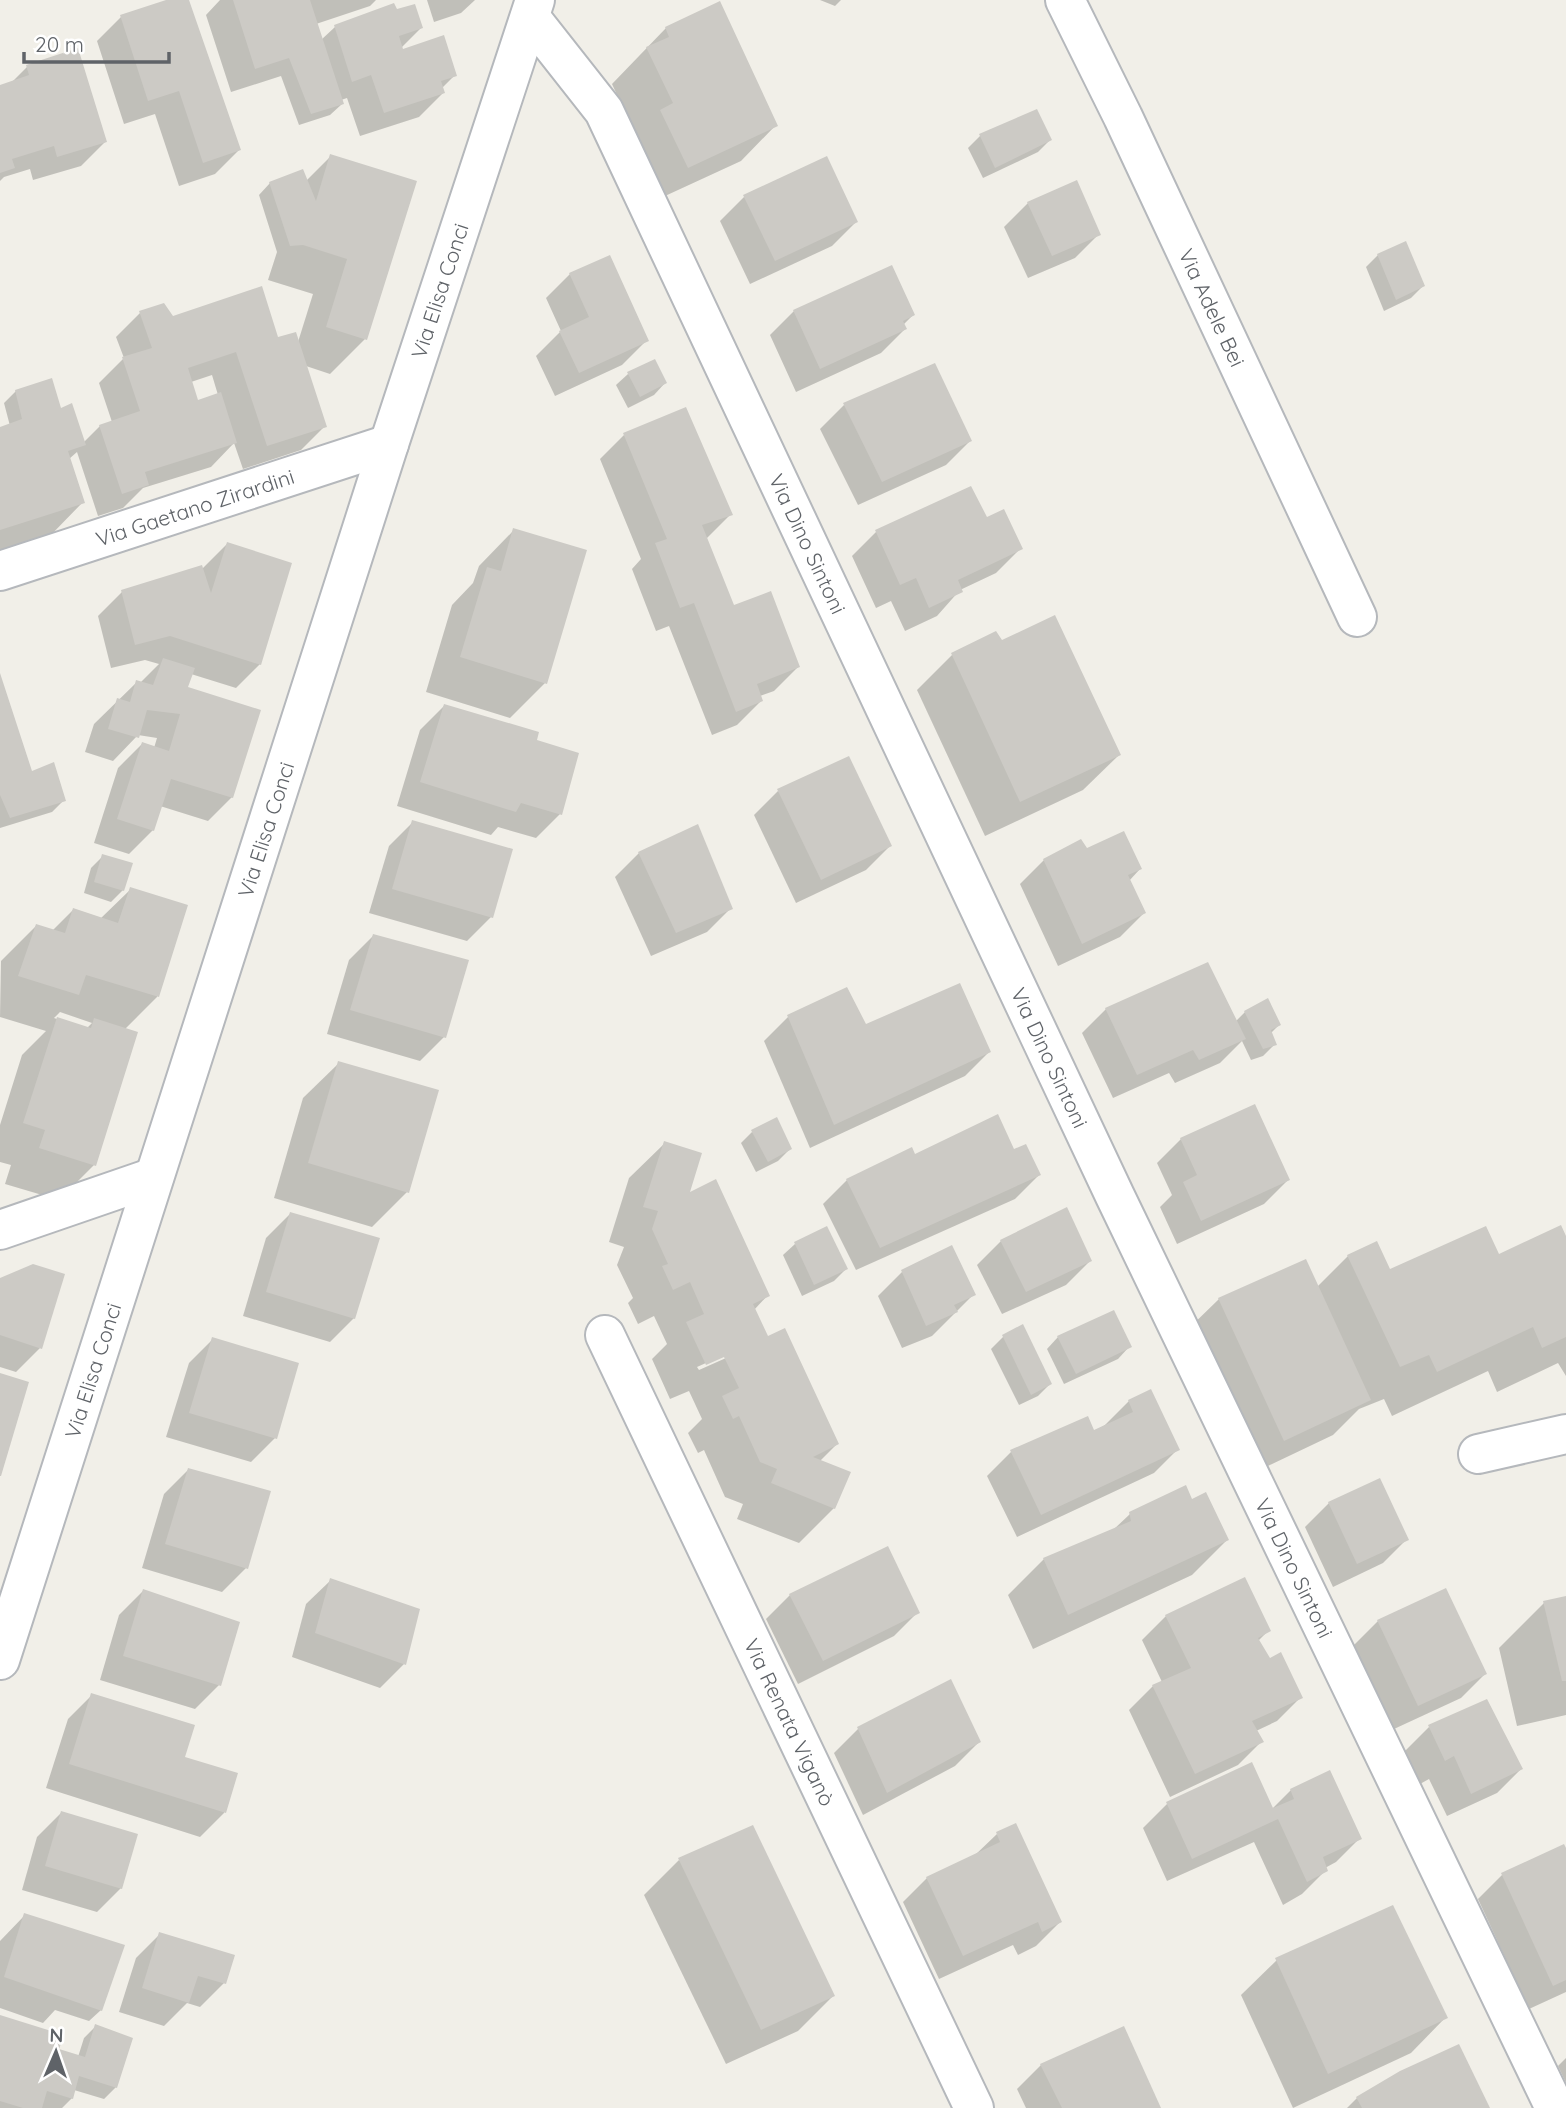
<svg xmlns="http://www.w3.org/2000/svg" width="1566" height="2108" viewBox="0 0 1566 2108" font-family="Quicksand,sans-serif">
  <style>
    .shadow { fill: #0003; fill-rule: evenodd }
    .building { fill: #cccac5 }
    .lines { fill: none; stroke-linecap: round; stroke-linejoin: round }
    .minor-casing { stroke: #b5b8bc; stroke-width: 42 }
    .minor { stroke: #fff; stroke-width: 38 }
    .labels { text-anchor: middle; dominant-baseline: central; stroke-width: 5; stroke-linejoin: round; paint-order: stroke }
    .street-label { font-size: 21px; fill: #5f6368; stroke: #fff }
  </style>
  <rect width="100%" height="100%" fill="#f1efe8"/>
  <!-- shadow -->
  <g class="shadow">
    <path d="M172,0H187L239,150L215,174L179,186L155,114L124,124L97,41L121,17Z"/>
    <path d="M220,0H376L370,6L316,24L321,40L335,27L396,12L421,28L396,53L455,75L442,88L443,93L419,117L360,136L347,98L341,100L342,104L330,115L299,125L281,76L231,92L206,15Z"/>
    <path d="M427,0H475L461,13L434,22Z"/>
    <path d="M820,0H841L835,6Z"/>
    <path d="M666,28L776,125L741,161L652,202L636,136L612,84Z"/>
    <path d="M27,67L105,142L81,166L33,180L30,169L4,177L0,181V86L11,83Z"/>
    <path d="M1037,111L1050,140L1038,152L983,178L968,148L980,136Z"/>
    <path d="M331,156L365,339L330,374L306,366L325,426L301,450L243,469L234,443L211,467L143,488L123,508L98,516L77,452L69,459L83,502L48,538L0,553V429L10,426L4,403L16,391L60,409L83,443L100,426L112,422L99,383L124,358L116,337L140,313L298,342L313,294L268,280L277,252L259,195L270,183L306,181ZM212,375L218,395L197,402L191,382Z"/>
    <path d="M744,197L856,222L832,246L750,284L720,221Z"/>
    <path d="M1028,203L1099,234L1075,258L1028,278L1004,227Z"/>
    <path d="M1378,255L1423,286L1411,298L1384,311L1366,267Z"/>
    <path d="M570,274L646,341L622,365L555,396L536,356L561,331L546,298Z"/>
    <path d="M794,311L913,315L903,325L905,329L881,353L796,392L770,335Z"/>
    <path d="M628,374L665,383L654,395L628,408L616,385Z"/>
    <path d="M844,405L970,441L946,465L858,505L820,429Z"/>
    <path d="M624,435L731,514L706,539L733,607L798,667L774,691L760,696L761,701L737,725L712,735L669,626L656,631L632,569L641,559L600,459Z"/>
    <path d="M986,520L1020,549L996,573L960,590L937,616L905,631L891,601L876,608L852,556L876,532Z"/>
    <path d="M514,530L545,683L510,718L426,692L452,605L473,583L479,566Z"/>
    <path d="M227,544L260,664L236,688L191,674L186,689L232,797L208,821L160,806L153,830L129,854L94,843L118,768L142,744L154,748L157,738L138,735L113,761L85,752L94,724L137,682L140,683L159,664L145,660L111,668L98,616L122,592L202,569Z"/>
    <path d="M1001,643L1119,755L1083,790L985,836L917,690L952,655Z"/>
    <path d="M0,677L30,772L64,800L52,812L0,828Z"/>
    <path d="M444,706L535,741L560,814L536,838L498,827L491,835L397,806L420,730Z"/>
    <path d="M778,791L890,846L866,870L796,903L754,815Z"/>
    <path d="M413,822L491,917L467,941L369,913L389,846Z"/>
    <path d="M1086,850L1140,869L1129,881L1144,913L1120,937L1058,966L1020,884L1044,860Z"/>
    <path d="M639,853L731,908L707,932L651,956L615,877Z"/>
    <path d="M103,856L123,890L111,902L84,893L91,868Z"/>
    <path d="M131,889L185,906L157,997L125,1029L94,1165L59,1200L5,1184L11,1165L0,1162V1125L22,1055L46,1031L0,1017L1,961L36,926L52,931L73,910L100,919ZM60,1012L92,1023L86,1029L54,1018Z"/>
    <path d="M373,936L444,1037L420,1061L327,1034L349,960Z"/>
    <path d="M1106,1009L1235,1022L1245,1012L1279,1025L1271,1033L1275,1044L1263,1056L1251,1060L1242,1041L1220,1063L1175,1083L1169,1073L1113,1098L1082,1033Z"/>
    <path d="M788,1017L866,1026L989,1052L965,1076L810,1148L764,1041Z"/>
    <path d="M339,1063L407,1192L372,1227L274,1198L303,1098Z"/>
    <path d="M1254,1106L1288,1180L1264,1204L1177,1244L1160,1207L1172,1195L1157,1163L1181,1139Z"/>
    <path d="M752,1132L790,1149L778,1161L756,1172L741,1143Z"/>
    <path d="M665,1143L687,1196L768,1295L754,1310L767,1339L837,1444L819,1462L834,1508L799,1543L737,1519L743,1504L725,1497L704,1450L698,1453L688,1433L702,1419L689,1391L670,1399L652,1359L667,1344L654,1316L638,1324L628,1303L633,1298L617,1265L624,1247L609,1242L629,1178ZM726,1354V1358L699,1370L697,1367Z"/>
    <path d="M1014,1151L1039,1175L1015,1199L856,1270L823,1204L847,1180L914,1156Z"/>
    <path d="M290,1214L354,1318L330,1342L243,1316L266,1238Z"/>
    <path d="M1566,1240V1376L1558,1363L1497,1392L1488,1371L1392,1416L1384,1399L1359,1409L1333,1435L1249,1475L1183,1334L1219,1299L1317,1287L1348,1256L1376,1243L1390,1272L1498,1256Z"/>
    <path d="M1001,1241L1090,1261L1066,1285L1002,1314L977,1265Z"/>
    <path d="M795,1244L846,1269L834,1281L802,1296L783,1255Z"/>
    <path d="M902,1272L974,1294L932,1336L902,1348L878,1296Z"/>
    <path d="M0,1280L40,1348L16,1372L0,1367Z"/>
    <path d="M1023,1326L1050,1384L1038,1396L1019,1405L991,1349L1003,1337Z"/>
    <path d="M1058,1337L1129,1347L1118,1359L1064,1384L1047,1349Z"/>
    <path d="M213,1339L275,1438L251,1462L166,1437L189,1363Z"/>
    <path d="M1129,1401L1178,1449L1154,1473L1017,1537L987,1476L1011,1452L1093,1433L1105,1425Z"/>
    <path d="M188,1470L246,1568L222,1592L142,1568L164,1494Z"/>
    <path d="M1191,1501L1227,1540L1192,1575L1033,1649L1008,1595L1044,1559L1113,1530L1130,1514Z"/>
    <path d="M1329,1503L1407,1539L1383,1563L1333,1587L1305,1527Z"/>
    <path d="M331,1580L404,1664L380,1688L292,1657L306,1604Z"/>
    <path d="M143,1591L219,1685L195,1709L100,1680L119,1615Z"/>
    <path d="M790,1595L918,1612L894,1636L798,1684L766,1619Z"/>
    <path d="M1566,1598V1715L1517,1726L1499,1648L1544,1603Z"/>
    <path d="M1166,1616L1268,1631L1258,1641L1270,1661L1301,1697L1277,1721L1256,1731L1262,1741L1238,1765L1170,1797L1129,1710L1153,1686L1162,1682L1142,1640Z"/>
    <path d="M1378,1621L1485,1674L1461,1698L1394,1729L1354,1645Z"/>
    <path d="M92,1695L183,1758L236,1774L224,1813L200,1837L46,1788L68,1719Z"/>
    <path d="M1429,1727L1521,1769L1497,1793L1447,1816L1429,1779L1420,1784L1405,1751Z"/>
    <path d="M858,1729L979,1742L955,1766L863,1815L834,1753Z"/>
    <path d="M1291,1790L1360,1838L1336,1862L1325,1868L1326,1870L1302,1894L1283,1905L1254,1842L1167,1881L1143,1828L1167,1804L1272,1809Z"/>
    <path d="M61,1813L121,1888L97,1912L22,1890L37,1837Z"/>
    <path d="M997,1834L1060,1922L1036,1946L1018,1955L1013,1945L939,1979L903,1902L927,1878L974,1856Z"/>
    <path d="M1563,1846L1566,1852V1992L1529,2009L1478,1899L1502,1875Z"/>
    <path d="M679,1860L833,1996L798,2031L726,2064L644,1895Z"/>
    <path d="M25,1915L101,2010L89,2021L55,2010L43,2023L0,2008V1941Z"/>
    <path d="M160,1934L224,1983L200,2007L187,2003L164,2026L119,2012L136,1958Z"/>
    <path d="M1277,1960L1446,2017L1411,2053L1293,2108L1241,1995Z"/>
    <path d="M0,2016L57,2050L78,2057L84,2038L96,2026L116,2087L104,2099L74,2090L72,2098L62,2108H0Z"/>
    <path d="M1566,2058V2083L1558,2066Z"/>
    <path d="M1041,2065L1159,2108H1026L1017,2089Z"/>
    <path d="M1357,2098L1488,2108H1347Z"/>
  </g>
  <!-- building -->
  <g class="building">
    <path d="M166,0H189L241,150L203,163L179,91L148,101L120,15Z"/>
    <path d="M233,0H310L344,104L311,114L289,58L255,69Z"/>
    <path d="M720,1L778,126L688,168L660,110L673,103L646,47L669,37L665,27Z"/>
    <path d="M394,3L397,9L415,4L423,28L399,36L403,49L444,35L457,76L441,81L445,93L384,113L371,75L352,82L334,25Z"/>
    <path d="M78,48L107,142L57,157L54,146L12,159L15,168L0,173V85L29,75L26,65Z"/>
    <path d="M1037,109L1052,140L995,168L979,134Z"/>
    <path d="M330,154L417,181L367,340L326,327L347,259L303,245L290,246L269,182L303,169L316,201Z"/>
    <path d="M827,156L858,222L775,261L743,195Z"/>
    <path d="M1077,180L1101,235L1052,256L1027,202Z"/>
    <path d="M1406,241L1425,286L1396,300L1377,254Z"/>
    <path d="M610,255L649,341L579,373L559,331L589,317L569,273Z"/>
    <path d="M892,265L915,315L903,321L907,329L820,369L793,310Z"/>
    <path d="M262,286L278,337L296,332L327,427L267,446L236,352L188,368L198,400L221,392L237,443L145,472L149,485L122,494L99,425L140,411L122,357L152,348L139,311L164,303L173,316Z"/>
    <path d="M655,359L667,383L640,397L627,372Z"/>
    <path d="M935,363L972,441L882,482L843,403Z"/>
    <path d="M52,378L61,408L72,403L86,445L68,451L85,503L0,530V427L22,419L15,390Z"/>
    <path d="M686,407L733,515L702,525L734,605L771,591L800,667L757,684L763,701L736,712L694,603L680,608L655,543L667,539L623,433Z"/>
    <path d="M971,486L987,517L1004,509L1023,549L958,580L963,592L929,608L916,578L900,585L875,530Z"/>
    <path d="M513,528L587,550L547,684L460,657L487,567L501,571Z"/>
    <path d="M227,542L292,563L261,665L170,636L135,645L121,590L202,565L211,593Z"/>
    <path d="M1055,615L1121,755L1020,802L951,653L996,631L1002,640Z"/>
    <path d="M163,658L195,668L188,687L261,710L233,798L171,779L154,831L117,819L142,742L169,751L180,714L147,710L139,738L108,729L117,698L130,702L136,680L153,685Z"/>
    <path d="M0,673L32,771L54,762L66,801L10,818L0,795Z"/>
    <path d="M444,704L539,732L537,740L579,753L562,815L521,803L516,812L420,782Z"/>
    <path d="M849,756L892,846L821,880L777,789Z"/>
    <path d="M412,820L513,849L493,918L392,889Z"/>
    <path d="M698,824L733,909L676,933L638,852Z"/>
    <path d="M1124,831L1142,869L1128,875L1146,913L1082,944L1043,859L1081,839L1087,848Z"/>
    <path d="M102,854L133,863L124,891L94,882Z"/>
    <path d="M130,887L188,905L159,997L86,975L79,995L18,976L36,924L65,933L73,908L118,923Z"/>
    <path d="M373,934L469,960L446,1038L350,1010Z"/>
    <path d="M1208,962L1246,1039L1199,1060L1193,1050L1137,1075L1105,1008Z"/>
    <path d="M960,983L991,1052L834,1125L787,1015L847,987L866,1024Z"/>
    <path d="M1268,998L1281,1025L1271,1030L1277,1045L1263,1049L1244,1011Z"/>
    <path d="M57,1017L91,1028L94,1018L138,1032L96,1166L39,1148L45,1130L23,1123Z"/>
    <path d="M338,1061L439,1090L409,1193L308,1163Z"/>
    <path d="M1255,1104L1290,1180L1201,1221L1183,1182L1197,1175L1180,1138Z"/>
    <path d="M998,1114L1014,1149L1026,1144L1041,1175L880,1248L846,1179L912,1147L915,1154Z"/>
    <path d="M777,1117L792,1149L768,1162L751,1130Z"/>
    <path d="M664,1141L702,1153L690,1192L716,1179L770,1296L753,1304L768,1336L785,1328L839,1444L813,1457L851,1472L835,1509L771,1483L777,1469L760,1462L739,1416L733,1419L722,1396L739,1388L724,1357L706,1365L686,1322L704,1314L690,1282L673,1290L662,1266L668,1264L652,1229L658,1211L643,1207Z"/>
    <path d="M1067,1207L1092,1261L1026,1292L1000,1240Z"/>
    <path d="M290,1212L380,1238L355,1319L266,1292Z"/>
    <path d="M1561,1225L1566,1236V1337L1542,1348L1533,1327L1437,1372L1429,1355L1400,1367L1347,1255L1377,1241L1390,1269L1486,1226L1499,1254Z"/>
    <path d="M827,1226L848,1269L814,1285L794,1242Z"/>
    <path d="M952,1245L976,1295L954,1305L958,1312L926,1326L901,1270Z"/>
    <path d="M1306,1259L1371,1400L1284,1441L1218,1298Z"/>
    <path d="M33,1264L65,1274L42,1349L0,1335V1278Z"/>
    <path d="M1114,1310L1132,1347L1076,1374L1057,1336Z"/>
    <path d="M1023,1324L1052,1384L1031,1395L1002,1335Z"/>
    <path d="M212,1337L299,1363L277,1439L189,1413Z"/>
    <path d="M0,1373L29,1382L1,1476H0Z"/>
    <path d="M1151,1389L1180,1450L1041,1515L1010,1450L1088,1416L1094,1430L1133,1412L1128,1400Z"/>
    <path d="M188,1468L271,1491L248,1569L165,1544Z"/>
    <path d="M1380,1478L1409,1540L1357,1564L1328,1502Z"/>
    <path d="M1186,1485L1192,1499L1206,1492L1229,1540L1068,1615L1043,1558L1131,1521L1129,1512Z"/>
    <path d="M888,1546L920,1613L823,1661L789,1594Z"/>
    <path d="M1245,1577L1271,1631L1258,1638L1270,1658L1281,1652L1303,1698L1252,1721L1264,1742L1195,1774L1152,1685L1191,1668L1165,1615Z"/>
    <path d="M330,1578L420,1609L406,1665L315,1633Z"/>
    <path d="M1446,1588L1487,1674L1418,1706L1377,1620Z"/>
    <path d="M143,1589L240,1622L221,1686L123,1656Z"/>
    <path d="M1566,1596V1681H1562L1543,1601Z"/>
    <path d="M951,1679L981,1742L887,1793L857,1727Z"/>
    <path d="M91,1693L195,1725L185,1757L238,1773L226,1813L69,1764Z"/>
    <path d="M1487,1699L1523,1769L1471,1794L1454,1756L1445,1761L1428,1725Z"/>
    <path d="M1252,1762L1273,1808L1294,1799L1290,1789L1330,1770L1362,1839L1323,1857L1328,1871L1307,1882L1278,1819L1192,1859L1166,1802Z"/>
    <path d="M61,1811L138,1834L122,1889L45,1866Z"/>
    <path d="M1016,1823L1062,1922L1042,1932L1038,1922L963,1956L926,1877L1000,1842L996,1832Z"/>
    <path d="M753,1825L835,1996L761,2030L678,1858Z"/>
    <path d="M1564,1844L1566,1848V1980L1553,1986L1501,1873Z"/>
    <path d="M1393,1905L1448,2018L1328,2074L1275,1958Z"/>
    <path d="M24,1913L125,1945L102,2011L4,1977Z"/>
    <path d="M159,1932L235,1955L226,1984L198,1976L189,2003L142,1988Z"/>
    <path d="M0,2015L64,2035L59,2049L85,2057L95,2024L133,2038L117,2088L79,2076L73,2099L47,2091L42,2108H23L0,2101Z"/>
    <path d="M1124,2026L1161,2108H1062L1040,2064Z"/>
    <path d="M1459,2044L1490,2108H1362L1356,2097L1400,2071Z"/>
  </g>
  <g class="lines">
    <!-- minor casing -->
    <g class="minor-casing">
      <g id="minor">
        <path id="s1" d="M1065,0L1123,117L1357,617"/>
        <path id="s2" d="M530,17L604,111L1115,1196L1555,2108"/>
        <path id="s3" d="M0,571L389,444"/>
        <path d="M0,1230L154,1177"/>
        <path id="s4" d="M605,1335L974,2108"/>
        <path d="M1478,1454L1566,1434"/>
        <path id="s5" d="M0,1660L389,444L535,0"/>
      </g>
    </g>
    <!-- minor -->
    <use href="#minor" class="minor"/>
  </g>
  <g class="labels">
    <!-- street labels -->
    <g class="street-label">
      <text stroke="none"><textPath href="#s5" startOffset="1438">Via Elisa Conci</textPath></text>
      <text stroke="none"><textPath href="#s1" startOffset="341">Via Adele Bei</textPath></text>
      <text stroke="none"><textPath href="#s3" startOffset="205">Via Gaetano Zirardini</textPath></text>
      <text stroke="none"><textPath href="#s2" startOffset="598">Via Dino Sintoni</textPath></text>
      <text stroke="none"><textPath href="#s5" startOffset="872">Via Elisa Conci</textPath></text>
      <text stroke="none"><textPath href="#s2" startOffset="1166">Via Dino Sintoni</textPath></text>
      <text stroke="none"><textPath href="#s5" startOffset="304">Via Elisa Conci</textPath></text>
      <text stroke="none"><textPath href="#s2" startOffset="1732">Via Dino Sintoni</textPath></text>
      <text stroke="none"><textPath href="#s4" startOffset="429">Via Renata Viganò</textPath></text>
    </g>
  </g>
  <!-- north arrow -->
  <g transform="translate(56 2052) rotate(2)" stroke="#ffffff" stroke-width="5" paint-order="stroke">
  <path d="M0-5L12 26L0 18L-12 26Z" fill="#5f6368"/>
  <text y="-10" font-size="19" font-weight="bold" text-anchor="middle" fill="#5f6368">N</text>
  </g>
  <!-- scale -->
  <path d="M24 52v10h145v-10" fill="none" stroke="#5f6368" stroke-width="3.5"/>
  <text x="35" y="52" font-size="21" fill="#5f6368" stroke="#ffffff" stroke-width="5" paint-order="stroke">20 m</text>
</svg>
